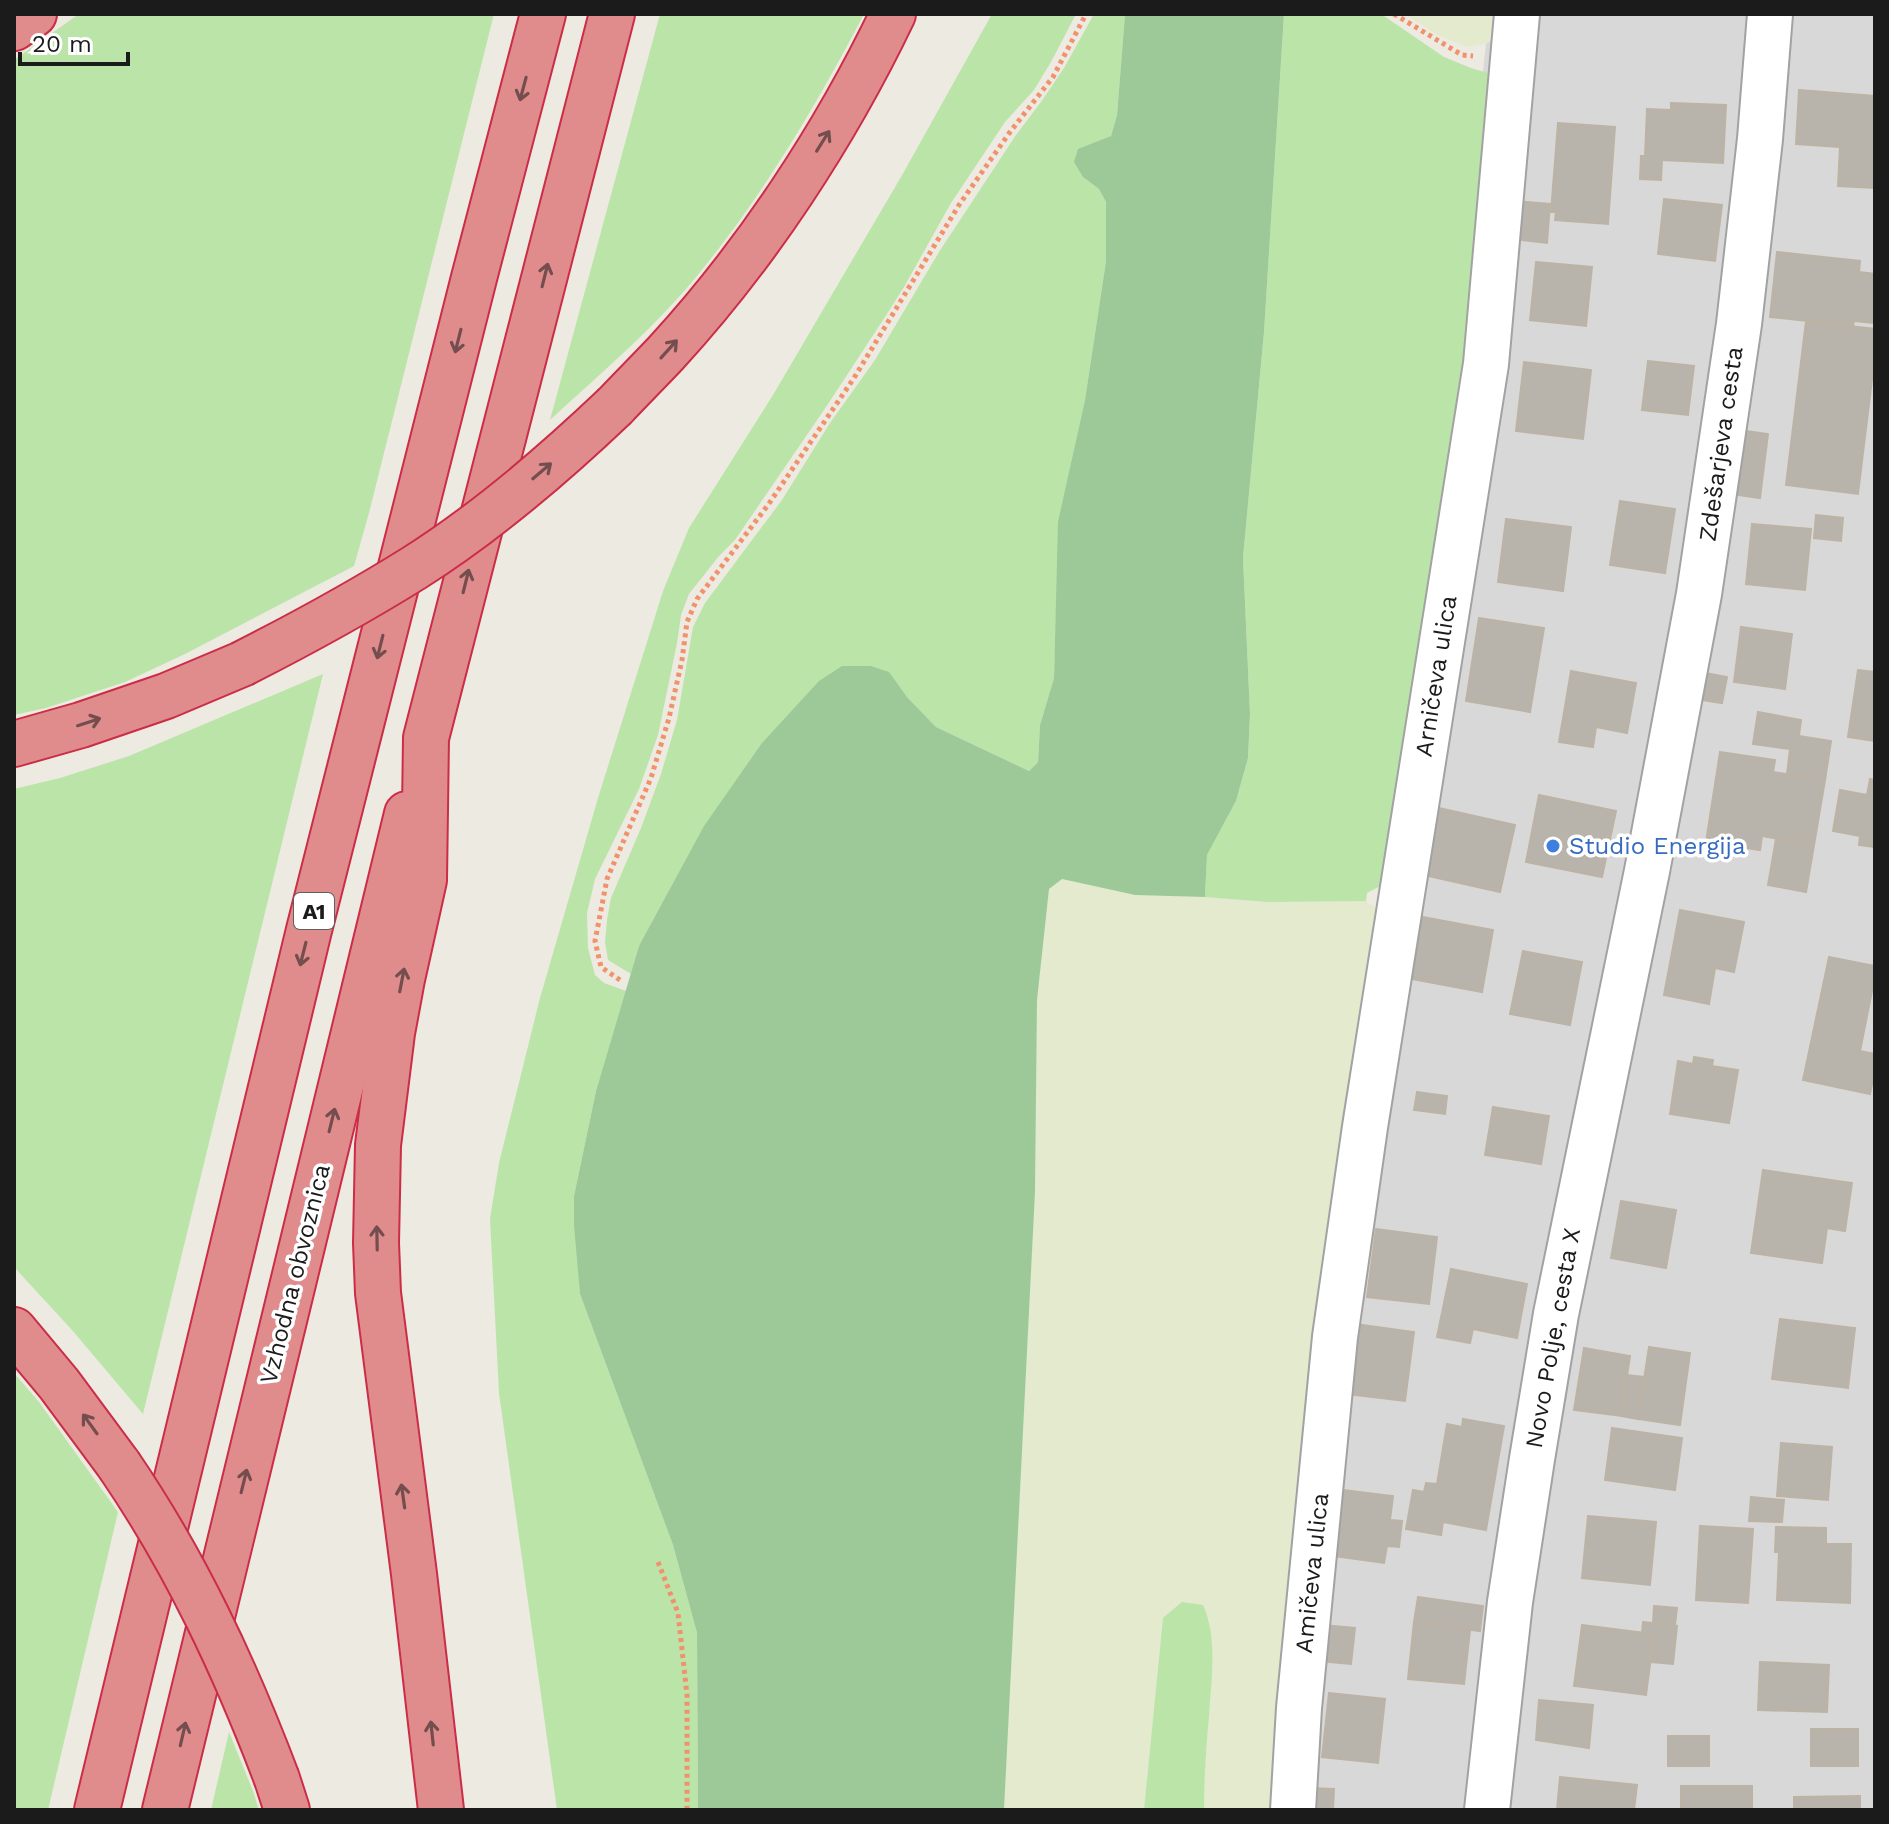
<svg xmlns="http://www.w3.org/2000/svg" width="1889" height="1824" viewBox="0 0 1889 1824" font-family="'Work Sans',sans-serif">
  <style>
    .residential { fill: #d9d8d8 }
    .farmland { fill: #e3eacd }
    .grass { fill: #bbe4a9 }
    .forest { fill: #9dc998 }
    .building { fill: #b8b3ab; stroke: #bdb3a4; stroke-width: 2 }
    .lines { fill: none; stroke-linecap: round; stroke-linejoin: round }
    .minor-casing { stroke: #a2a2a2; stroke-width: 48 }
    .highway-casing { stroke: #cb2d47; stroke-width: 48 }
    .path { stroke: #f1926d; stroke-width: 5; stroke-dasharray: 4 4; stroke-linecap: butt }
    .minor { stroke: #fff; stroke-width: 44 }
    .highway { stroke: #e08c8c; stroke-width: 44 }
    .highway-bridge-casing { stroke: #cb2d47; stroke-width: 48; stroke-linecap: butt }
    .highway-bridge { stroke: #e08c8c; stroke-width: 44 }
    .oneway { stroke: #744e4e }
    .shop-dot { fill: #3f7fe0; stroke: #fff; stroke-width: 3 }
    .labels { text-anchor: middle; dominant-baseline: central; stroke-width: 7; stroke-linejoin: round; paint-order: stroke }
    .shield { fill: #fff; stroke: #5f5f5f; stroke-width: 2 }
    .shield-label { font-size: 22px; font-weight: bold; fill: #1b1b1b }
    .street-label { font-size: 24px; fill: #1b1b1b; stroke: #fff }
    .shop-label { font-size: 24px; fill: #366cbe; stroke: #fff; text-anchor: start }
  </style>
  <rect width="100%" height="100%" fill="#eceae1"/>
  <!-- residential -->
  <path class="residential" d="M1489,14H1875V1810H1282L1402,850Z"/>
  <!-- farmland -->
  <g class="farmland">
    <path d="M1405,14H1512V21L1488,43L1466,47L1436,34Z"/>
    <path d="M1062,879L1135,895L1205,897L1267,902L1366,901L1381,912L1282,1810H1204V1776L1212,1668L1209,1619H1163L1144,1810H1004L1035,1192L1037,1000L1049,889Z"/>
  </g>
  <!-- grass -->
  <g class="grass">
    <path d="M79,14H494L369,513L354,566L185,654L125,682L46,708L14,715V60Z"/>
    <path d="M660,14H864C817,104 765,192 701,271C657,326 602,372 550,420Z"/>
    <path d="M992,14H1076L1051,62L1034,90L1005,122L951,203L904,287L885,317L826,407L735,540L719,556L689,594L681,615L677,643L658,735L639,789L595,879L587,913L588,948L595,975L604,983L626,991L596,1091L574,1196L580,1294L673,1545L697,1633L698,1810H557L499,1393L490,1219L499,1163L540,998L598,798L663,591L689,528L773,395L901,177Z"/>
    <path d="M1094,14H1125L1117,115L1111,136L1098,142L1083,177L1099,189L1106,202V261L1085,400L1059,522L1054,678L1040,725L1038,762L1029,771L936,727L907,697L888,672L639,946L631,974L608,960L605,942L607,920L611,898L641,828L661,774L677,720L693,627L705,603L782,500L830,423L875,360L939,252L1016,135L1041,102L1064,68Z"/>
    <path d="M1284,14H1381L1444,57L1471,68L1498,76L1504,106L1386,883L1367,893L1366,901L1267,902L1205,897L1207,855L1236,801L1248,758L1250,714L1243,558L1264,332Z"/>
    <path d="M323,674L143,1414L72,1330L14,1267V789L60,778L129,756Z"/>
    <path d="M14,1373L39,1402L118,1512L48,1810H14Z"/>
    <path d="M1182,1602L1203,1605C1218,1637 1211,1682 1209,1716C1206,1748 1204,1779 1204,1810H1144L1163,1618Z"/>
    <path d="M229,1732L253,1791L259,1810H211Z"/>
  </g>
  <!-- forest -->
  <path class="forest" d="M1125,14H1284L1264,332L1243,558L1250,714L1248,758L1236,801L1207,855L1205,897L1135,895L1062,879L1049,889L1037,1000L1035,1192L1004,1810H698L697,1633L673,1545L580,1294L574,1225V1196L596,1091L639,946L704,826L762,743L819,681L842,666H871L889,672L907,697L936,727L1029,771L1038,762L1040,725L1054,678L1058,522L1085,400L1106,261V202L1099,189L1083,177L1074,162L1078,149L1111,136L1117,115Z"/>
  <!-- building -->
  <g class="building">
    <path d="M1799,90L1875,96V188L1838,186L1840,147L1796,144Z"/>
    <path d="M1671,103L1726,105L1723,163L1662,160L1661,180L1640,179L1641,156H1645L1647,109L1671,110Z"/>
    <path d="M1558,123L1615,127L1608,224L1555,220L1556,212H1551Z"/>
    <path d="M1664,199L1722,205L1715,261L1658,254Z"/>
    <path d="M1516,201L1550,204L1547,243L1513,239Z"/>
    <path d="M1777,252L1860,261L1859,272L1875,274L1873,323L1854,321L1853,326L1770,317Z"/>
    <path d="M1536,262L1592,267L1586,326L1530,320Z"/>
    <path d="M1806,321L1875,329V355L1858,494L1786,485Z"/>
    <path d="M1648,361L1694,366L1688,415L1642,410Z"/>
    <path d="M1524,362L1591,370L1583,439L1516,431Z"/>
    <path d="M1739,430L1768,434L1760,498L1731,494Z"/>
    <path d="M1620,501L1675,509L1665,573L1610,565Z"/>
    <path d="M1816,515L1843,518L1841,541L1814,538Z"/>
    <path d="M1506,519L1571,527L1563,591L1498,582Z"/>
    <path d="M1752,524L1811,529L1805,590L1746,584Z"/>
    <path d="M1479,618L1544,628L1530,712L1466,701Z"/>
    <path d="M1741,627L1792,634L1785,689L1734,682Z"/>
    <path d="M1858,670L1875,672V741L1848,737Z"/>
    <path d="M1571,671L1636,683L1627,733L1596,727L1593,747L1559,742Z"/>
    <path d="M1700,672L1727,677L1722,703L1695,699Z"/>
    <path d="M1758,712L1801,720L1799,736L1831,741L1825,780L1787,774L1790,749L1753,744Z"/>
    <path d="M1720,752L1775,760L1773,772L1825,780L1814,845L1762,836L1760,850L1706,842Z"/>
    <path d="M1870,779L1875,780V847L1859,845L1860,836L1833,831L1840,790L1867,795Z"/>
    <path d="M1539,795L1616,811L1602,877L1526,862Z"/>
    <path d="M1430,806L1515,825L1500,892L1415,873Z"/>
    <path d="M1776,839L1814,845L1806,892L1768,885Z"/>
    <path d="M1680,910L1744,922L1734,972L1715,968L1709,1004L1664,995Z"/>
    <path d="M1412,915L1493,930L1482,992L1401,977Z"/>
    <path d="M1523,951L1582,962L1570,1025L1510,1014Z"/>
    <path d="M1829,957L1875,966V976L1860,1051L1875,1054V1069L1870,1094L1803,1080Z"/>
    <path d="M1694,1057L1713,1060L1712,1066L1738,1070L1729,1123L1670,1114L1678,1061L1693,1064Z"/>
    <path d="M1417,1092L1447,1096L1445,1114L1414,1110Z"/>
    <path d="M1493,1107L1549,1116L1541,1164L1485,1155Z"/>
    <path d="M1763,1170L1852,1183L1845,1231L1827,1228L1822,1263L1751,1253Z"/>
    <path d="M1621,1201L1676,1210L1666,1268L1611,1258Z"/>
    <path d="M1376,1229L1437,1237L1429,1304L1367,1297Z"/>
    <path d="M1451,1269L1527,1284L1517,1338L1473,1329L1470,1343L1437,1337Z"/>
    <path d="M1780,1319L1855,1328L1848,1388L1772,1379Z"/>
    <path d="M1355,1324L1414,1332L1405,1401L1346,1394Z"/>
    <path d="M1649,1347L1690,1353L1680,1425L1638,1419Z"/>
    <path d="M1584,1348L1630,1356L1621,1416L1574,1410Z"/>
    <path d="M1626,1375L1644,1377L1638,1419L1621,1416Z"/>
    <path d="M1463,1419L1504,1426L1486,1530L1443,1522L1441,1535L1406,1529L1413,1490L1424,1492L1426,1483L1437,1484L1447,1424L1462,1427Z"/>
    <path d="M1612,1428L1682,1438L1675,1490L1605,1480Z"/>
    <path d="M1781,1443L1832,1447L1828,1500L1777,1496Z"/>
    <path d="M1335,1489L1393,1496L1390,1520L1402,1521L1399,1547L1387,1546L1384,1563L1326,1555Z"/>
    <path d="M1751,1497L1784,1500L1782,1522L1749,1521Z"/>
    <path d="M1588,1516L1656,1522L1650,1585L1582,1578Z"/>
    <path d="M1700,1526L1753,1529L1748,1603L1696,1600Z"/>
    <path d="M1776,1527L1826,1528V1544H1851L1850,1603L1777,1600L1779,1552H1775Z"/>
    <path d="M1418,1597L1483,1606L1480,1631L1414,1622Z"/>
    <path d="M1654,1606L1677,1608L1675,1625L1653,1623Z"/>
    <path d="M1414,1622L1470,1630L1464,1684L1408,1679Z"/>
    <path d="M1643,1622L1677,1626L1673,1664L1651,1662L1654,1634L1642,1633Z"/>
    <path d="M1322,1625L1355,1628L1351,1664L1319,1661Z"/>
    <path d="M1582,1625L1654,1634L1646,1695L1574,1686Z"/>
    <path d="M1760,1662L1829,1665L1827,1712L1758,1710Z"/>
    <path d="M1329,1693L1385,1699L1378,1763L1322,1757Z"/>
    <path d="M1539,1700L1593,1705L1589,1748L1536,1740Z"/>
    <rect x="1811" y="1729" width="47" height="37"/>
    <rect x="1668" y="1736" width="41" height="30"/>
    <path d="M1560,1777L1637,1785L1634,1810H1557Z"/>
    <rect x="1681" y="1786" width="71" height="24"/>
    <path d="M1307,1788L1334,1789L1333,1810H1306Z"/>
    <path d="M1860,1796V1810H1794V1797Z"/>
  </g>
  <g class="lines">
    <!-- minor casing -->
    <g class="minor-casing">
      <g id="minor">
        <path d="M1293,1810L1299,1708L1335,1337L1365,1127L1486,364L1517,14"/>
        <path d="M1487,1810L1510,1602L1532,1459L1556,1314L1647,871L1699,594L1739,324L1760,139L1770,14"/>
      </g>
    </g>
    <!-- highway casing -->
    <g class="highway-casing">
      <g id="highway">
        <path d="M14,28L34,14"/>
        <path d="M615,406C632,388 649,371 666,353C757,254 835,135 893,14"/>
        <path d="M14,744L81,725L166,696L242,664"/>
        <path d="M14,1330L59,1384L119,1465"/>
        <path d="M277,1779L287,1810"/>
        <path d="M97,1810L309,930L474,278L543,14"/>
        <path d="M165,1810L407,814"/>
        <path d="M441,1810L414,1574L378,1293L376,1243L378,1145L392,1033L402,979L424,880L426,738L612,14"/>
      </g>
    </g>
    <!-- path -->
    <g class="path">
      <path d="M1394,14L1462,55L1473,56"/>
      <path d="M620,980L601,967L595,941L607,879L651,778L669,718L682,660L687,622L697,599L768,505L854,378L959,205L1010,132L1053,77L1086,14"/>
      <path d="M658,1562L678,1613L687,1695V1810"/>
    </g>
    <!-- minor -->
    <use href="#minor" class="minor"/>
    <!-- highway -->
    <use href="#highway" class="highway"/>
    <!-- highway-bridge casing -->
    <g class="highway-bridge-casing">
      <g id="highway-bridge">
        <path d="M242,664C301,634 358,603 414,568C487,522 553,465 615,406"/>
        <path d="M119,1465C186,1563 235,1668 277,1779"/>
      </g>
    </g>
    <!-- highway-bridge -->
    <use href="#highway-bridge" class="highway-bridge"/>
  </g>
  <!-- one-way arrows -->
  <defs><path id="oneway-shaft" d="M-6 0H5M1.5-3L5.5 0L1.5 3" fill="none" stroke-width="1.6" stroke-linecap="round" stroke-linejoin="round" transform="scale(2)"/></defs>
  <g class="oneway">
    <use href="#oneway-shaft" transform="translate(523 89) rotate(105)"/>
    <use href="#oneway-shaft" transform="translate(823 141) rotate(-58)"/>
    <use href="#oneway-shaft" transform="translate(545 275) rotate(-76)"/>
    <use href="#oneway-shaft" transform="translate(458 341) rotate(104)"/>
    <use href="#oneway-shaft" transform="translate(669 349) rotate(-48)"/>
    <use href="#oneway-shaft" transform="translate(542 471) rotate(-40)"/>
    <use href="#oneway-shaft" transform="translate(466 581) rotate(-76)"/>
    <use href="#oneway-shaft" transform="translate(380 647) rotate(104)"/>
    <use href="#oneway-shaft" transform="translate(89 722) rotate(-18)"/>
    <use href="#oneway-shaft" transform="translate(303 954) rotate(104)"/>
    <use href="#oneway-shaft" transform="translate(402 980) rotate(-79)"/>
    <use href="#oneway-shaft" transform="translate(332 1120) rotate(-76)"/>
    <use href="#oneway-shaft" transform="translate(377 1238) rotate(-91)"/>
    <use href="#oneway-shaft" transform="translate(90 1424) rotate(-126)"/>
    <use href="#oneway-shaft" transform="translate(244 1481) rotate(-76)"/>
    <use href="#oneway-shaft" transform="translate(403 1496) rotate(-98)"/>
    <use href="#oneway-shaft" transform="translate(432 1733) rotate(-96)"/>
    <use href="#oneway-shaft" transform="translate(183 1734) rotate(-77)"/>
  </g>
  <!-- markers -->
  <circle class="shop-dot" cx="1553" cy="846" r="8"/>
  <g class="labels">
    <!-- shield labels -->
    <rect class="shield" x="294" y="893" width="40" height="36" rx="6"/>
    <g class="shield-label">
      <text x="314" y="911">A1</text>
    </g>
    <!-- street labels -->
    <g class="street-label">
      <text transform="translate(1721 444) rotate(-82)">Zdešarjeva cesta</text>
      <text transform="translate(1436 676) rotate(-81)">Arničeva ulica</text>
      <text transform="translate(295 1274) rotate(-76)">Vzhodna obvoznica</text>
      <text transform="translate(1553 1338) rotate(-80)">Novo Polje, cesta X</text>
      <text transform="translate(1312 1573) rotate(-84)">Amičeva ulica</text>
    </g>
    <!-- shop labels -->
    <g class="shop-label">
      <text x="1569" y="846">Studio Energija</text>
    </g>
  </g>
  <!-- border -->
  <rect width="1889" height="1824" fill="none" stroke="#1b1b1b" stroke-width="32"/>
  <!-- scale -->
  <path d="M20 52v12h108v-12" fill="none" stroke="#1b1b1b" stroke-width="4"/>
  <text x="32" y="52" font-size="24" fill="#1b1b1b" stroke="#ffffff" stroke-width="6" paint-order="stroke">20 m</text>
</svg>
